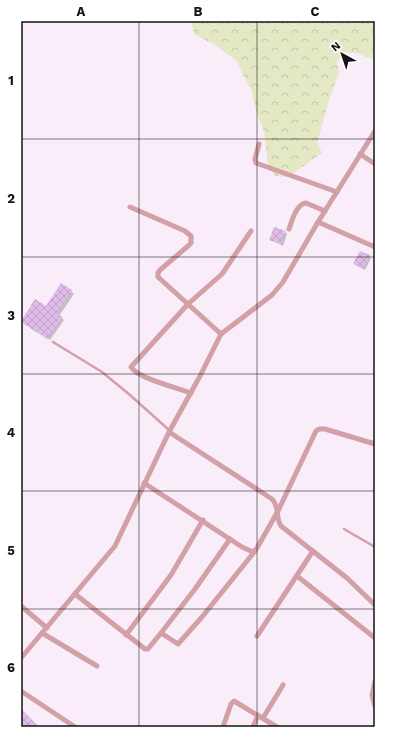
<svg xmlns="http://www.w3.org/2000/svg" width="396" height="748" viewBox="0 0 396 748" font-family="'Work Sans',sans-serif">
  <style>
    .forest { fill: url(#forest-crowns) }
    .shadow { fill: #0003 }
    .building { fill: url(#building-cross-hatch) }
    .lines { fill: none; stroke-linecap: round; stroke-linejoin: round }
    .service { stroke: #d2a0a6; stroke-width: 2.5 }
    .minor { stroke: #d2a0a6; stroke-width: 5 }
    .grid { fill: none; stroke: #161216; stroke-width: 1; stroke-opacity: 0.55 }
    .neatline { fill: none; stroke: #161216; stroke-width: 1.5 }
    .grid-label { font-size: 13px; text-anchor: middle; font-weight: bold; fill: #161216 }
  </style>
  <defs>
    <pattern id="forest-crowns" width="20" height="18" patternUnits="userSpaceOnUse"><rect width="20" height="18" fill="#e4e8c5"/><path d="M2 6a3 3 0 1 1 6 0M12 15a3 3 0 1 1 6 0" fill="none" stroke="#c3c6a8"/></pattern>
    <pattern id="building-cross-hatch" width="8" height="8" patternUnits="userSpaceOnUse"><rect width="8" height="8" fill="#e0bcea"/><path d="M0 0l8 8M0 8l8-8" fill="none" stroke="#bfa1c8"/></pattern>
  </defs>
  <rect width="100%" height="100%" fill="#f9edf9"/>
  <!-- forest -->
  <path class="forest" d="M191,21H375V60L356,53L344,52L337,62L339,73L330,97L317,143L322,153L288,177L275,176L268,165L264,132L256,111L252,91L246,81L237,61L215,45L194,34Z"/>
  <!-- shadow -->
  <g class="shadow">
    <path d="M285,232L287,234L283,246L270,239Z"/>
    <path d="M369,256L371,258L365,270L355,264Z"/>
    <path d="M71,291L74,294L59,316L64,320L50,340L23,322Z"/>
  </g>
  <!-- building -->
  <g class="building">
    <path d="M274,227L286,231L280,244L269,240Z"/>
    <path d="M360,251L370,255L363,269L353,264Z"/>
    <path d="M61,283L72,290L56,313L62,317L47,339L21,322V321L35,299L46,306Z"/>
    <path d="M21,709L37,725L34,727H21Z"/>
  </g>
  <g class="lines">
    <!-- service -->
    <g class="service">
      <path d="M53,342L102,372L130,395L169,430"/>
      <path d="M344,529L375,547"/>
    </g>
    <!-- minor -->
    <g class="minor">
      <path d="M375,131L318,222L283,282L272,295L221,334L200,376L169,432L272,499C280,507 275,517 281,526L347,578L375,605"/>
      <path d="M259,144L255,159L256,163L337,192"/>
      <path d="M360,154L375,164"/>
      <path d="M130,207L185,231L191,236V243L188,246L160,270L158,273V277L221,334"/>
      <path d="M318,222L375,247"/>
      <path d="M289,229C292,221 296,204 306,203L325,211"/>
      <path d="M191,393C178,388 137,378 131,367L188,304L222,274L251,231"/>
      <path d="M144,483L242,547L253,552L257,548L278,511L316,431L319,429H325L375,444"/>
      <path d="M297,576L375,638"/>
      <path d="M75,594L145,649H148L161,633L178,644L202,617L255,551"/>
      <path d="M21,606L47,628"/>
      <path d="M42,633L97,666"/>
      <path d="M161,633L195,589L230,539"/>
      <path d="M126,635L171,575L203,520"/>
      <path d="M257,636L313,551"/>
      <path d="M21,658L115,546L169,432"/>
      <path d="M375,681L372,695L375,706"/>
      <path d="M21,691L75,727"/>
      <path d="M263,718L283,685"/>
      <path d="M223,727L231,704L234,701L277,727"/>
      <path d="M253,727L258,715"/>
    </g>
  </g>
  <!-- grid -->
  <path class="grid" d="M139,21V727M257,21V727M21,139H375M21,257H375M21,374H375M21,491H375M21,609H375"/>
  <!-- border -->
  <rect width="396" height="748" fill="none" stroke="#ffffff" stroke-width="44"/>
  <!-- north arrow -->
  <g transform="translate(342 54) rotate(320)" stroke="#ffffff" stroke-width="3" paint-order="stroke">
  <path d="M0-3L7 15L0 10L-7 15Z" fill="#161216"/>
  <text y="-6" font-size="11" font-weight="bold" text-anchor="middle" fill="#161216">N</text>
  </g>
  <rect x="22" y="22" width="352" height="704" class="neatline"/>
  <g class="grid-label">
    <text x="81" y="16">A</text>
    <text x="198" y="16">B</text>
    <text x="315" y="16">C</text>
    <text x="11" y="85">1</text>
    <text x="11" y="203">2</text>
    <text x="11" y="320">3</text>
    <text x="11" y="437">4</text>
    <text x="11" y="555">5</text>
    <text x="11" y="672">6</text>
  </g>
</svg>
